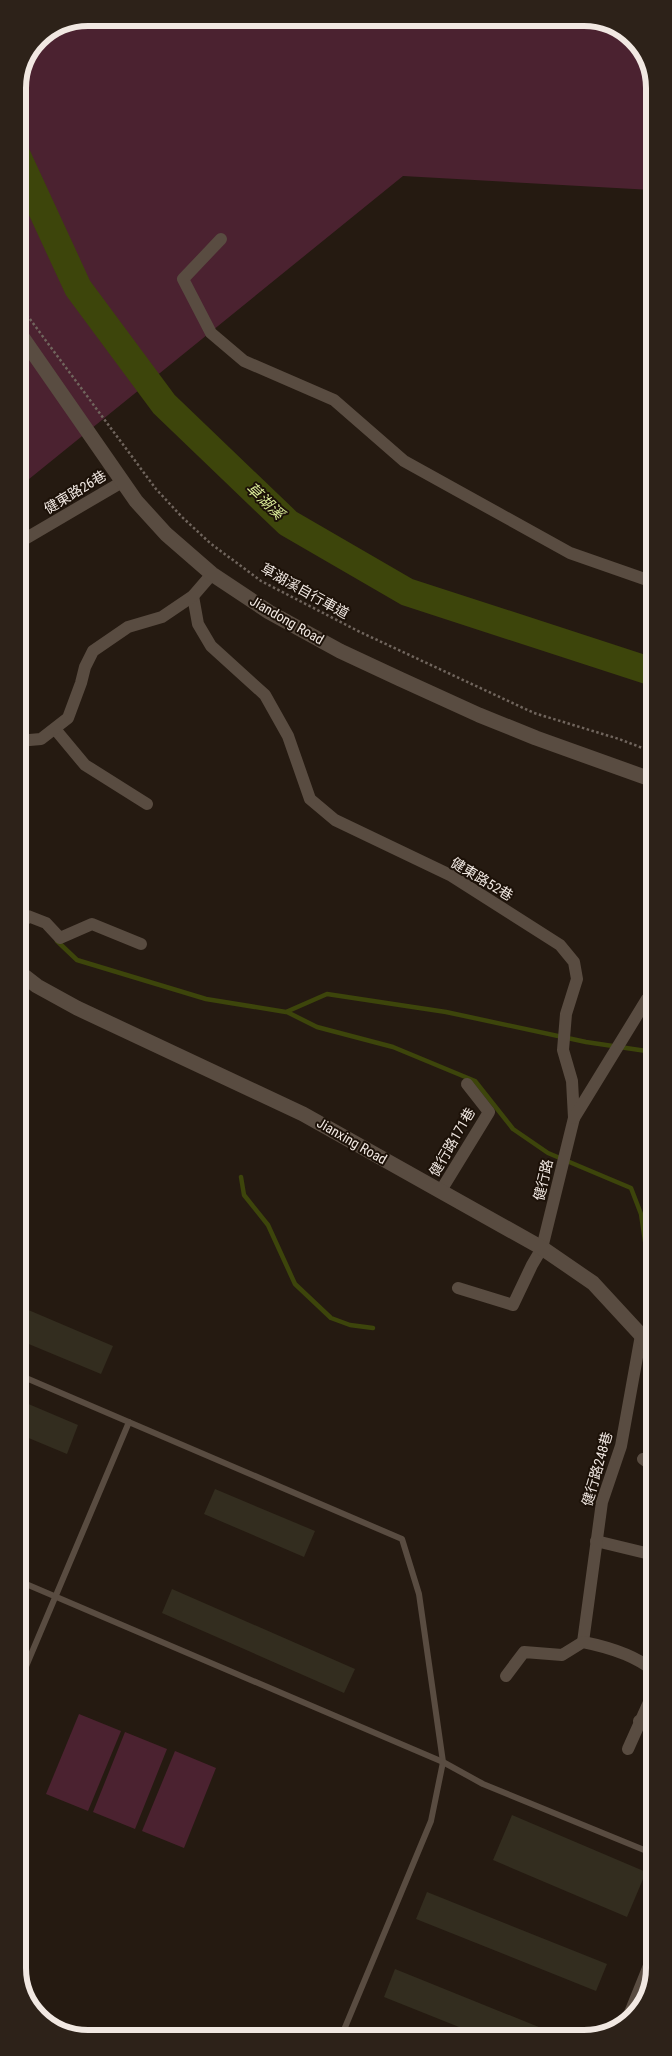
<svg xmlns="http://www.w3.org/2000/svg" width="672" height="2056" viewBox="0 0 672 2056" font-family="'Roboto Condensed','Noto Sans TC',sans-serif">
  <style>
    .green { fill: #4b2230 }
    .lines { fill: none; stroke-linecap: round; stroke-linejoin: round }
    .stream { stroke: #3d450b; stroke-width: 4.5 }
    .river { stroke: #3d450b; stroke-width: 28 }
    .building { fill: #332d1f }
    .path { stroke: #70655d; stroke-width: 2.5; stroke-dasharray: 2.5 2.5; stroke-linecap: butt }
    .service { stroke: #594c41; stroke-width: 6 }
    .minor { stroke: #594c41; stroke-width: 12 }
    .tertiary { stroke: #594c41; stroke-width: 15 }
    .labels { text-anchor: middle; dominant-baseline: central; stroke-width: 4; stroke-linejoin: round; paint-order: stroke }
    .street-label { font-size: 14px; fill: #f1e8e2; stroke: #1c1108 }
    .water-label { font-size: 15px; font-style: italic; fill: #dced99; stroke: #1c1108 }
    .rim { fill: none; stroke: #f1e8e2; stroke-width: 6 }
  </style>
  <rect width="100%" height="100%" fill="#251a11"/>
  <!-- green -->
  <g class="green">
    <path d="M88,18H589L630,35L652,70V190L403,176L18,488V84L38,38Z"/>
    <path d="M79,1714L121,1731L88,1811L46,1794Z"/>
    <path d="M125,1732L167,1749L135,1829L93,1812Z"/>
    <path d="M175,1751L216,1768L184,1848L142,1831Z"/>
  </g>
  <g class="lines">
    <!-- stream -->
    <g class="stream">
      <path d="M19,907L27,915"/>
      <path d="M57,941L77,960L206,999L286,1012L327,994L446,1012L586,1042L653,1052"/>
      <path d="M287,1012L317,1027L393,1047L475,1081L513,1129L548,1153L631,1188L641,1214L645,1241L654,1271"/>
      <path d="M241,1177L244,1195L268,1225L295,1284L331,1318L350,1325L373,1328"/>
    </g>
    <!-- river -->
    <path class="river" d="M18,158L78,288L164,404L288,523L407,592L653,672"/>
  </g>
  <!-- building -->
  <g class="building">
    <path d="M19,1306L113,1346L101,1374L19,1340Z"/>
    <path d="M19,1400L78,1425L67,1454L19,1434Z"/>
    <path d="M215,1489L315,1531L304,1557L204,1514Z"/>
    <path d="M172,1589L355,1669L344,1693L162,1613Z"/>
    <path d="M512,1815L646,1872L627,1917L493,1860Z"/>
    <path d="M427,1892L607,1964L596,1991L416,1919Z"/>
    <path d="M395,1969L561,2036L484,2037L384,1997Z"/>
  </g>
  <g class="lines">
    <!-- path -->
    <path class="path" d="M18,303L156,489L182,517L210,543L261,581L360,632L534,713L619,739L653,752"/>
    <!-- service -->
    <g class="service">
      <path d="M19,1375L402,1539L419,1594L443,1762L431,1821L341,2037"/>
      <path d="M19,1581L443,1762L483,1784L654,1854"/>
      <path d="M19,1683L129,1422"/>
      <path d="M623,2022L654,1945"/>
    </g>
    <!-- minor -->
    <g class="minor">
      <path d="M221,239L183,279L211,333L244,361L334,400L404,461L570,553L653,582"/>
      <path d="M18,543L122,482"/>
      <path d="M193,596L198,624L211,646L265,695L288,736L310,799L335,820L450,875L560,945L574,962L577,979L566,1014L563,1050L572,1081L574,1118L542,1248L532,1265L513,1305L458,1288"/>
      <path d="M55,729L85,765L147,804"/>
      <path d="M18,741L41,739L68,718L81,683L85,667L93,651L128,627L162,617L193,596L212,574"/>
      <path d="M19,927L28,916L46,923L60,938L92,924L141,944"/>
      <path d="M574,1118L647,999L653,997"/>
      <path d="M440,1192L489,1112L467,1084"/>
      <path d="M643,1459L654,1467"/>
      <path d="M596,1541L654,1555"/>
      <path d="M583,1642L602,1502L621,1446L641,1335"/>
      <path d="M506,1676L524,1652L562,1655L583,1642C608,1647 635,1655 654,1671"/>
      <path d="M639,1721L654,1728"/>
      <path d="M628,1749L654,1691"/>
    </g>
    <!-- tertiary -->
    <g class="tertiary">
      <path d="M18,331L136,501L166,534L212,574L269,612L340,651L400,679L479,715L536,738L653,780"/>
      <path d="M19,972L37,986L77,1008L303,1114L542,1248L593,1283L641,1335L654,1355"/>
    </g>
  </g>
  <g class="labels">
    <!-- street labels -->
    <g class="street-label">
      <text transform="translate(75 492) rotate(-31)">健東路26巷</text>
      <text transform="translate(305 591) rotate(29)">草湖溪自行車道</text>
      <text transform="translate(287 620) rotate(30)">Jiandong Road</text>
      <text transform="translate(482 879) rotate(31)">健東路52巷</text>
      <text transform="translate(352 1141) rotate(30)">Jianxing Road</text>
      <text transform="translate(452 1142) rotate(-60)">健行路171巷</text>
      <text transform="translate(543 1180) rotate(-77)">健行路</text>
      <text transform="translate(597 1469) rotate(-74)">健行路248巷</text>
    </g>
    <!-- water labels -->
    <g class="water-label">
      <text transform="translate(265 501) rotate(44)">草湖溪</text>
    </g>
  </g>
  <!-- crop -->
  <path d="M0 0H672V2056H0ZM88 26H584A62 62 0 0 1 646 88V1968A62 62 0 0 1 584 2030H88A62 62 0 0 1 26 1968V88A62 62 0 0 1 88 26Z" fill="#2d2219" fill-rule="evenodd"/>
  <path class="rim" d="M88 26H584A62 62 0 0 1 646 88V1968A62 62 0 0 1 584 2030H88A62 62 0 0 1 26 1968V88A62 62 0 0 1 88 26Z"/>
</svg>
